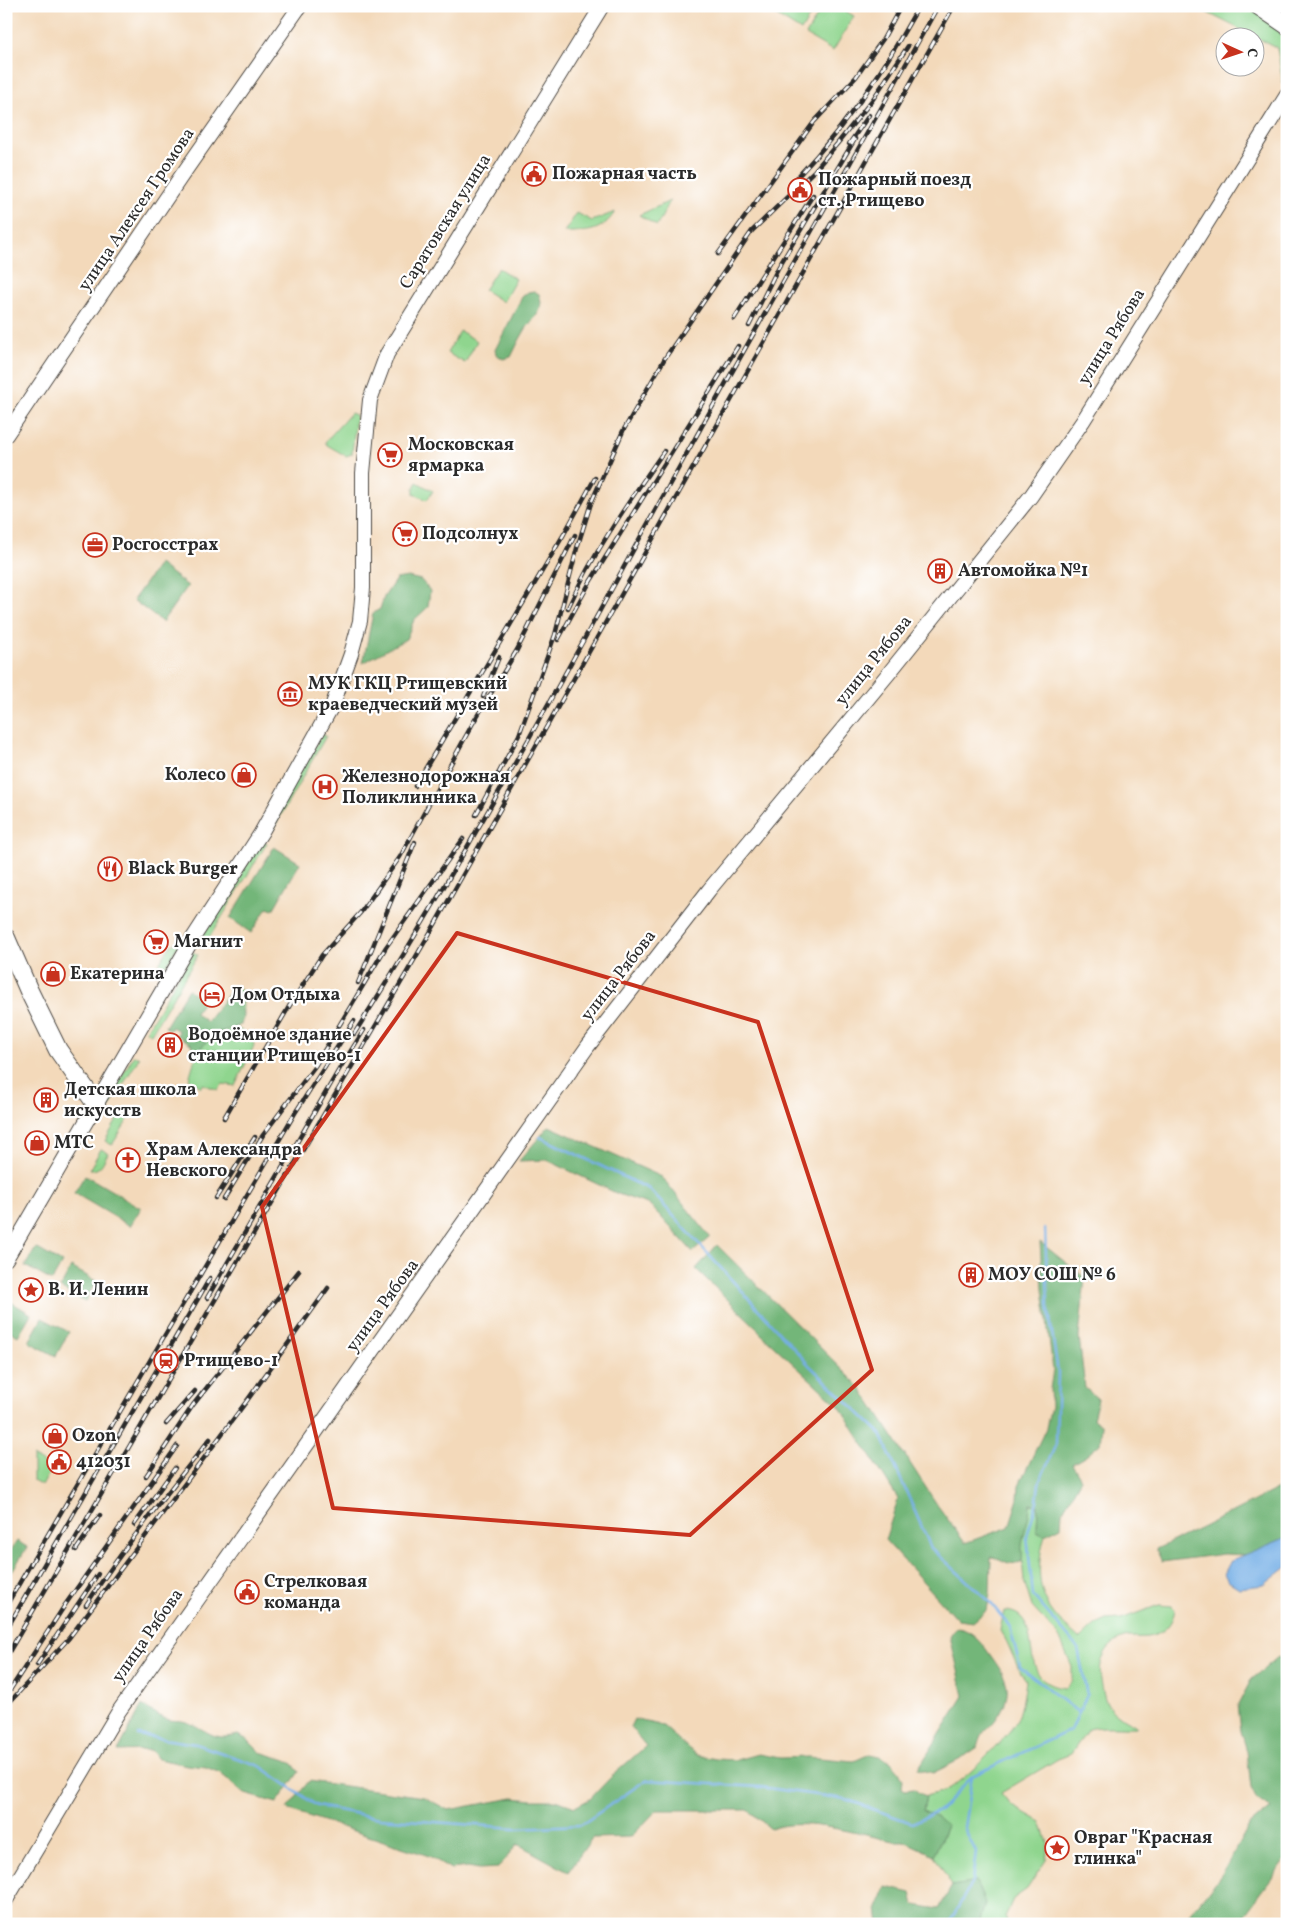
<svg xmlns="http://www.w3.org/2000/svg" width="1293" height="1930" viewBox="0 0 1293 1930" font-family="Vollkorn,serif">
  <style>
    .green { fill: #8fd58e; stroke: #5d805c }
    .forest { fill: #73b679; stroke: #4f7052 }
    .water { fill: #75afe6; stroke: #506d88 }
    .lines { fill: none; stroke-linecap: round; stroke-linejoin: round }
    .stream { stroke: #75afe6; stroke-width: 2.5 }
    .minor-casing { stroke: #494540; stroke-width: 16 }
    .major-casing { stroke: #494540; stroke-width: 20 }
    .minor { stroke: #fff; stroke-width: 14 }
    .major { stroke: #fff; stroke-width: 18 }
    .rail-casing { stroke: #2b2b2b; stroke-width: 4.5 }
    .rail { stroke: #fff; stroke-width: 2.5; stroke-dasharray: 8; stroke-linecap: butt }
    .marked { fill: none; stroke: #c8321e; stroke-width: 4; stroke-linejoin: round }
    .labels { text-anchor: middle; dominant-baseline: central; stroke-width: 4.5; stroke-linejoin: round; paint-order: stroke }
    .poi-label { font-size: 18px; font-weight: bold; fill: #2b2b2b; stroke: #fff; text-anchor: start }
    .street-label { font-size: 18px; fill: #2b2b2b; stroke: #fff }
  </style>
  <rect width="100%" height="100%" fill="#fff"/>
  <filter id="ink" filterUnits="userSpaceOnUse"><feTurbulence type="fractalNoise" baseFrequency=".02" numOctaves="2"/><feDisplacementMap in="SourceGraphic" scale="10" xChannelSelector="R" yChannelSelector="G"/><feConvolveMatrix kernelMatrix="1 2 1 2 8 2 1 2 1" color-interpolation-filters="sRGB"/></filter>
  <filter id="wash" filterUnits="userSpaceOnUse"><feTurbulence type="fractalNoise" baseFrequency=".0096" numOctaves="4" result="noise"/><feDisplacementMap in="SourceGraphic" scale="20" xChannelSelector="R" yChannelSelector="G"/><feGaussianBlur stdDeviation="1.12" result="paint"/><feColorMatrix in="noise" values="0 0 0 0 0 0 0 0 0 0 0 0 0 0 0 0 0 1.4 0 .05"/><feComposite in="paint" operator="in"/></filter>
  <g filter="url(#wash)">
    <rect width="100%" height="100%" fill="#f3d9ba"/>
    <!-- green -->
    <g class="green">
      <path d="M764,6H816L801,31L763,7Z"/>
      <path d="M823,6H837L854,16L833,51L806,35Z"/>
      <path d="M1195,6H1255L1276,25L1287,44V81L1283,84L1277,48L1198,8H1194Z"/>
      <path d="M670,201L657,226L639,215Z"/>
      <path d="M615,212C601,233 587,232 564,232L577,213L592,221Z"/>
      <path d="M498,268L516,279L503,302L484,290Z"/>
      <path d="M460,331L477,341L465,363L447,353Z"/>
      <path d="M351,413L356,415L352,454L346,456L327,445L325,442Z"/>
      <path d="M417,482L433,491L427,500L414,494V488Z"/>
      <path d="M322,734L326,736L272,831L267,828Z"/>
      <path d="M261,839L267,843L203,948L197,945Z"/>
      <path d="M181,941L160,975L156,969L171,945Z"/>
      <path d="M193,952L198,955L151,1034L146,1031Z"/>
      <path d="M236,1027L253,1039L254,1046L235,1086L223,1084L218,1090L203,1084L201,1087L189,1079C198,1047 201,1036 236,1027Z"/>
      <path d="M134,1055L139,1058L103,1118L98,1116Z"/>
      <path d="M121,1113L129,1118L112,1145L105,1141Z"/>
      <path d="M101,1149L108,1153C103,1162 101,1171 89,1170Z"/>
      <path d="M33,1457L52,1468L42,1486L33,1481Z"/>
      <path d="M1029,1504L1038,1505L1037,1531L1045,1535C1037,1563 1036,1591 1054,1614C1061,1624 1072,1631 1080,1639L1095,1625L1106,1620L1121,1619L1159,1605L1172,1606L1175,1609C1173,1624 1163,1635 1147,1637C1140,1638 1131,1636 1124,1638C1103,1645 1097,1665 1102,1685C1103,1691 1105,1702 1109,1707C1115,1716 1129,1721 1138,1727C1121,1728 1104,1725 1088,1729L1071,1754L1058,1759L1001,1793L1011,1805L1041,1822L1048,1843L1046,1860L1027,1889L1013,1899L1005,1917L1008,1924H979L985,1903L976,1883L952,1886L934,1855L947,1826L923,1811L926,1796C931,1794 935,1794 941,1792C959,1787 1006,1739 1016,1722C1021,1714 1025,1690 1026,1680C1014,1665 1011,1646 1000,1630L1004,1611C1050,1612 1010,1685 1066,1688L1072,1680V1667L1058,1635L1032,1607L1024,1581L1021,1549Z"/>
    </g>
    <!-- forest -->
    <g class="forest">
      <path d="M534,291L539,294C546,313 532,318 524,332C519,340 515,349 511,357L503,359L496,354L495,350L522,297L528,292Z"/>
      <path d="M159,564L188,586L162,622L133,600Z"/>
      <path d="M408,577L421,580L430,591L428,607L414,620L406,639L363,663L373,613L380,609L384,597L396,579Z"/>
      <path d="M274,847L300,863L273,910L267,908L251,933L230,918Z"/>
      <path d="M235,985L242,991L243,1017L241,1025L214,1034L196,1053L191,1044L177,1035L179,1031L172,1027L170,1030L165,1027L188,989L204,1001L195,1013L207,1022Z"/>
      <path d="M549,1126L662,1177L710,1237L693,1252L650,1205L618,1194L547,1160L519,1161Z"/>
      <path d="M85,1175L141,1208L130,1226L74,1193Z"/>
      <path d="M1040,1242L1085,1278L1079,1337L1085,1388L1098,1399L1093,1419L1102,1426L1100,1444L1086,1456L1072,1464L1081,1479L1062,1512L1061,1527L1045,1535L1037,1531L1038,1505L1030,1504C1030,1518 1023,1532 1022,1546C1021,1552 1024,1556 1021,1562C1006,1567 1004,1558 991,1557L990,1594L987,1610L973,1622L958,1620L885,1540L898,1499L840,1407L759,1332L756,1327L696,1269L717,1245L861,1388L938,1506L965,1543L1009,1527L1018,1499L1019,1485L1046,1428L1051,1406L1050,1389L1053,1370L1043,1289Z"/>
      <path d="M36,1248L62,1263L52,1281L25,1266Z"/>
      <path d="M71,1267L96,1281L85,1302L60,1288Z"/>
      <path d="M6,1299L31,1314L18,1336L6,1329Z"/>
      <path d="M42,1318L69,1332L56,1356L29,1342Z"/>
      <path d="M1287,1484V1537L1248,1555L1224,1554L1162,1562L1156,1549L1201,1528Z"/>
      <path d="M17,1541L27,1547L6,1581V1546L12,1549Z"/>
      <path d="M955,1628C969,1628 979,1639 986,1649C1004,1675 1018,1688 996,1719C987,1732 983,1727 978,1747L959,1760L933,1773L918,1769L964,1696L950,1636Z"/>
      <path d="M1278,1657L1287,1660V1858L1238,1924H1182L1222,1874L1248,1827L1271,1808L1256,1798L1251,1788L1247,1751L1241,1731L1238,1705L1251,1680Z"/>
      <path d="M142,1705C151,1711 160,1718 170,1720C175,1721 181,1720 186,1722C208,1729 211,1742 238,1735L248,1740L260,1752L286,1760L293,1764L299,1772L277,1803L245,1794L220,1773L206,1767L187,1765L158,1759L151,1750L118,1751Z"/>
      <path d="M634,1719L663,1726L696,1755L716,1759L736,1760L758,1754L780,1758L808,1757L854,1761L870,1754L879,1756L891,1762L899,1771L903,1780L902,1788L905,1790L914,1789L919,1793L926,1796L923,1811L936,1817L947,1826L934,1855L904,1841H894C861,1835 802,1816 771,1829L748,1810H657L631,1837L592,1838L568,1872L518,1844L498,1868L479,1869L468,1867L451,1869L429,1856L287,1809L309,1781L424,1797L448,1810L513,1798L532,1800H556L575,1807L590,1799L613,1775L646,1746L630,1727Z"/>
      <path d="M976,1882L985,1903L979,1924H879L877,1908L886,1887L911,1893L914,1905L939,1909L952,1886Z"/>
    </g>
    <!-- water -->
    <path class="water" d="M1287,1537V1567L1264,1585L1239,1588L1228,1581L1224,1574L1229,1564L1234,1559Z"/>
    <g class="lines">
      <!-- stream -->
      <g class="stream">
        <path d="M540,1137L649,1189L809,1365L881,1434L931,1548L990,1602L1010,1627L1020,1667L1079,1713"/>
        <path d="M138,1735L196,1744L260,1766L317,1806L379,1818L515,1828L581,1825L646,1780L760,1787L845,1799L912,1823L941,1810L972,1776"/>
        <path d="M949,1924L972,1882L976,1852L964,1828L972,1776L1071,1730L1087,1695L1078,1648L1033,1596L1027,1536L1037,1501L1039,1483L1056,1444L1058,1372L1048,1305L1045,1229"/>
      </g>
    </g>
  </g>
  <g filter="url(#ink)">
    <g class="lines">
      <!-- minor casing -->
      <g class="minor-casing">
        <g id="minor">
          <path d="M6,435L180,178L300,6"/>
          <path d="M6,1259L193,938L261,833L333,704L351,654L360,621L363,588V473L370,400L387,354L602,6"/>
          <path d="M6,1900L119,1711L588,1046L709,890L889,673L1031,496L1083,421L1287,95"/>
        </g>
      </g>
      <!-- major casing -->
      <g class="major-casing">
        <g id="major">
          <path d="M1259,6L1287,25"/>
          <path d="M6,938L29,991L58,1050L96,1104"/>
        </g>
      </g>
      <!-- minor -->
      <use href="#minor" class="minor"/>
      <!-- major -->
      <use href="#major" class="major"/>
      <!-- rail casing -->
      <g class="rail-casing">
        <g id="rail">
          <path d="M849,144L869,115"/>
          <path d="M792,183C824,149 854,112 880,72C894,51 906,28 919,6"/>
          <path d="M718,254L814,122L856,77L883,39L901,6"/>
          <path d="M734,319L813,195"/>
          <path d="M749,326L778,268L855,139"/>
          <path d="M568,608C593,553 629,501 664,451"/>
          <path d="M558,640L590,582L738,346"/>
          <path d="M483,697L499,657"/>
          <path d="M415,786L564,534L595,478"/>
          <path d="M476,815L519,735L555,635L577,548L591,503L623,431L665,358L752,231L815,170L837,144L873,99L908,46"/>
          <path d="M358,983L415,842"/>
          <path d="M354,1034C472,849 575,654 682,462C766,309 854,159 938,6"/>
          <path d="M224,1118L290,1005L322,955L361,912L400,857L473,723L517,650L575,535"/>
          <path d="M216,1198L255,1137"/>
          <path d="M224,1199L263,1135L315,1066L386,947L463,839"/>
          <path d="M207,1298L340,1068L364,1030"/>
          <path d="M166,1424L195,1391"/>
          <path d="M146,1476L193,1405L299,1271"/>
          <path d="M134,1525L175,1468"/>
          <path d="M76,1550L100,1515"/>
          <path d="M86,1605C124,1547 167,1493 210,1439"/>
          <path d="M6,1606L295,1113L354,1021"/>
          <path d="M6,1630L210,1278"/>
          <path d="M6,1657L434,926L954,6"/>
          <path d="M37,1665L98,1574"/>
          <path d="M10,1690L65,1605L177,1446"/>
          <path d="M6,1706L69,1638L246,1402L328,1288"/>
        </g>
      </g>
      <!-- rail -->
      <use href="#rail" class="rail"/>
    </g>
  </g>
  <!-- marked area -->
  <path class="marked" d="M457,933L758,1022L872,1370L690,1535L333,1508L262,1207Z"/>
  <!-- icons -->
  <defs>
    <g id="civic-ring" transform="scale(1.25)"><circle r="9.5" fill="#fff" stroke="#c8321e" stroke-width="1.5"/><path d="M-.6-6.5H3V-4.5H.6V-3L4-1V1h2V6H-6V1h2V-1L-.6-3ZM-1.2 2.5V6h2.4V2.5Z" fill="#c8321e"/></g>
    <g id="supermarket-ring" transform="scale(1.25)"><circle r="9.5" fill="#fff" stroke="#c8321e" stroke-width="1.5"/><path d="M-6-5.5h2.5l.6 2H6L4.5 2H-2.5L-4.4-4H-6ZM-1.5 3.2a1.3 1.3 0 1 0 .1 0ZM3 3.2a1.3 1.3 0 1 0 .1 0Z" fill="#c8321e"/></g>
    <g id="office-ring" transform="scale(1.25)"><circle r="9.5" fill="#fff" stroke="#c8321e" stroke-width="1.5"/><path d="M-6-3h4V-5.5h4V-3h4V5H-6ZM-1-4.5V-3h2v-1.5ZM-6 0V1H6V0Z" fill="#c8321e"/></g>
    <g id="building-ring" transform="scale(1.25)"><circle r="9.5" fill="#fff" stroke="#c8321e" stroke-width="1.5"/><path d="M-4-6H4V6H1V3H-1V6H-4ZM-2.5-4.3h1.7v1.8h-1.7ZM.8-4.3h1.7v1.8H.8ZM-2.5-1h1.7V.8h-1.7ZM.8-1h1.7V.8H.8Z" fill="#c8321e"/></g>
    <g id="museum-ring" transform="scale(1.25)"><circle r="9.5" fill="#fff" stroke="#c8321e" stroke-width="1.5"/><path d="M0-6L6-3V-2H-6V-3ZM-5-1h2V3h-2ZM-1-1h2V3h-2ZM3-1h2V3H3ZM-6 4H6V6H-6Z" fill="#c8321e"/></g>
    <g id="shop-ring" transform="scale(1.25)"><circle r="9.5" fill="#fff" stroke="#c8321e" stroke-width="1.5"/><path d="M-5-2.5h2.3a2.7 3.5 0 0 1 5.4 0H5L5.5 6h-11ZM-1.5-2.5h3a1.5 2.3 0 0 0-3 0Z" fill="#c8321e"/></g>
    <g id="hospital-ring" transform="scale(1.25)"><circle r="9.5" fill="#fff" stroke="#c8321e" stroke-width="1.5"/><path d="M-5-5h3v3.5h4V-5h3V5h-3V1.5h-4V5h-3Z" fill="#c8321e"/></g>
    <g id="restaurant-ring" transform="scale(1.25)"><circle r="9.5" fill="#fff" stroke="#c8321e" stroke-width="1.5"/><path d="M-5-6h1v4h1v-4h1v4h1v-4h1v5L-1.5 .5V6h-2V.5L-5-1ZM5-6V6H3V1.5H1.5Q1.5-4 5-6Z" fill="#c8321e"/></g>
    <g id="hotel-ring" transform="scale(1.25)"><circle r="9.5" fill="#fff" stroke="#c8321e" stroke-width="1.5"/><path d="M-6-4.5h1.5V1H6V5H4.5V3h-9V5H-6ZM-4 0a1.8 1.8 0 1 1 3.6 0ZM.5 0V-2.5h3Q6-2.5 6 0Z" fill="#c8321e"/></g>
    <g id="church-ring" transform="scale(1.25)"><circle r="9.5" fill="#fff" stroke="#c8321e" stroke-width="1.5"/><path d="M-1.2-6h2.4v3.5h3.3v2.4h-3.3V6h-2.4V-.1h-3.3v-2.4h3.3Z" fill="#c8321e"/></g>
    <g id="sight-ring" transform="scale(1.25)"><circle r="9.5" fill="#fff" stroke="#c8321e" stroke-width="1.5"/><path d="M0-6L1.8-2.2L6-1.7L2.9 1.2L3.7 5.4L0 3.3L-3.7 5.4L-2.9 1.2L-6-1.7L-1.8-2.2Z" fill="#c8321e"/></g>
    <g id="station-ring" transform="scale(1.25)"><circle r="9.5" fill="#fff" stroke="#c8321e" stroke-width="1.5"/><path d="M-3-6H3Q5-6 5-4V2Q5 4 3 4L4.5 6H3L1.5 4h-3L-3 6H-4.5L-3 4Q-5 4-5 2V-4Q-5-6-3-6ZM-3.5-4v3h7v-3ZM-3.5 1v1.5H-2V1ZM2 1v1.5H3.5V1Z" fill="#c8321e"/></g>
  </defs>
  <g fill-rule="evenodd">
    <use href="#civic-ring" x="534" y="174"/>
    <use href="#civic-ring" x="800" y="190"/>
    <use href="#supermarket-ring" x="390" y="455"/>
    <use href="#supermarket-ring" x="405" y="534"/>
    <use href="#office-ring" x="95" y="545"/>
    <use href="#building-ring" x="940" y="571"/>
    <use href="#museum-ring" x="290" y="694"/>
    <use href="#shop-ring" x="244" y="775"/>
    <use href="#hospital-ring" x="325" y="787"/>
    <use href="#restaurant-ring" x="110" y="869"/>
    <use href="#supermarket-ring" x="156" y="942"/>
    <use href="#shop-ring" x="53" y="974"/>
    <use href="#hotel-ring" x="212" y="995"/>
    <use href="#building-ring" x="170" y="1045"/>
    <use href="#building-ring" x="46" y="1100"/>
    <use href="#shop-ring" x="37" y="1143"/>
    <use href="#church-ring" x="128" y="1160"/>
    <use href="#building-ring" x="971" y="1275"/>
    <use href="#sight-ring" x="31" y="1290"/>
    <use href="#station-ring" x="166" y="1361"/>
    <use href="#shop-ring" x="55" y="1436"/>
    <use href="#civic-ring" x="59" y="1462"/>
    <use href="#civic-ring" x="247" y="1592"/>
    <use href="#sight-ring" x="1057" y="1848"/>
  </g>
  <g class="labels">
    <!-- poi labels -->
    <g class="poi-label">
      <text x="552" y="174">Пожарная часть</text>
      <text x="818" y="180">Пожарный поезд<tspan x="818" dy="21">ст. Ртищево</tspan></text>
      <text x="408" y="445">Московская<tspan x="408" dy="21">ярмарка</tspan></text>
      <text x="422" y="534">Подсолнух</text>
      <text x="112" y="545">Росгосстрах</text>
      <text x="958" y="571">Автомойка №1</text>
      <text x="308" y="684">МУК ГКЦ Ртищевский<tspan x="308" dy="21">краеведческий музей</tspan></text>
      <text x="226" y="775" text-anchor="end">Колесо</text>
      <text x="342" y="777">Железнодорожная<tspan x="342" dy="21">Поликлинника</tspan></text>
      <text x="128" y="869">Black Burger</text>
      <text x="174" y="942">Магнит</text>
      <text x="70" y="974">Екатерина</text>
      <text x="230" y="995">Дом Отдыха</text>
      <text x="188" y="1035">Водоёмное здание<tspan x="188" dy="21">станции Ртищево-1</tspan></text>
      <text x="64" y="1090">Детская школа<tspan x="64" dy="21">искусств</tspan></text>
      <text x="54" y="1143">МТС</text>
      <text x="146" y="1150">Храм Александра<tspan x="146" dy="21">Невского</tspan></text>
      <text x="988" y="1275">МОУ СОШ № 6</text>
      <text x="48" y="1290">В. И. Ленин</text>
      <text x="184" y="1361">Ртищево-1</text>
      <text x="72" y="1436">Ozon</text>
      <text x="76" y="1462">412031</text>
      <text x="264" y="1582">Стрелковая<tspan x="264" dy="21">команда</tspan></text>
      <text x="1074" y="1838">Овраг "Красная<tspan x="1074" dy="21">глинка"</tspan></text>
    </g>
    <!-- street labels -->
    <g class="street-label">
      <text transform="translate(137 210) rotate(-56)">улица Алексея Громова</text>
      <text transform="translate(446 222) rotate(-58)">Саратовская улица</text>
      <text transform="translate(1112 337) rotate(-58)">улица Рябова</text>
      <text transform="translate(874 661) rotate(-51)">улица Рябова</text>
      <text transform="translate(619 976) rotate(-52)">улица Рябова</text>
      <text transform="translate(383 1306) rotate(-54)">улица Рябова</text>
      <text transform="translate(148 1636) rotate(-55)">улица Рябова</text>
    </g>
  </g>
  <!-- margin -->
  <rect width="1293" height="1930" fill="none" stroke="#fff" stroke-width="25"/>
  <!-- north arrow -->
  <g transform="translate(1240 52) rotate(93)"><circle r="24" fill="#ffffff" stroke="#aaaaaa"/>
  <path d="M0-4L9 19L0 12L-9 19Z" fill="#c8321e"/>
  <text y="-8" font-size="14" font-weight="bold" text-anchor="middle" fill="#2b2b2b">С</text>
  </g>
</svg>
